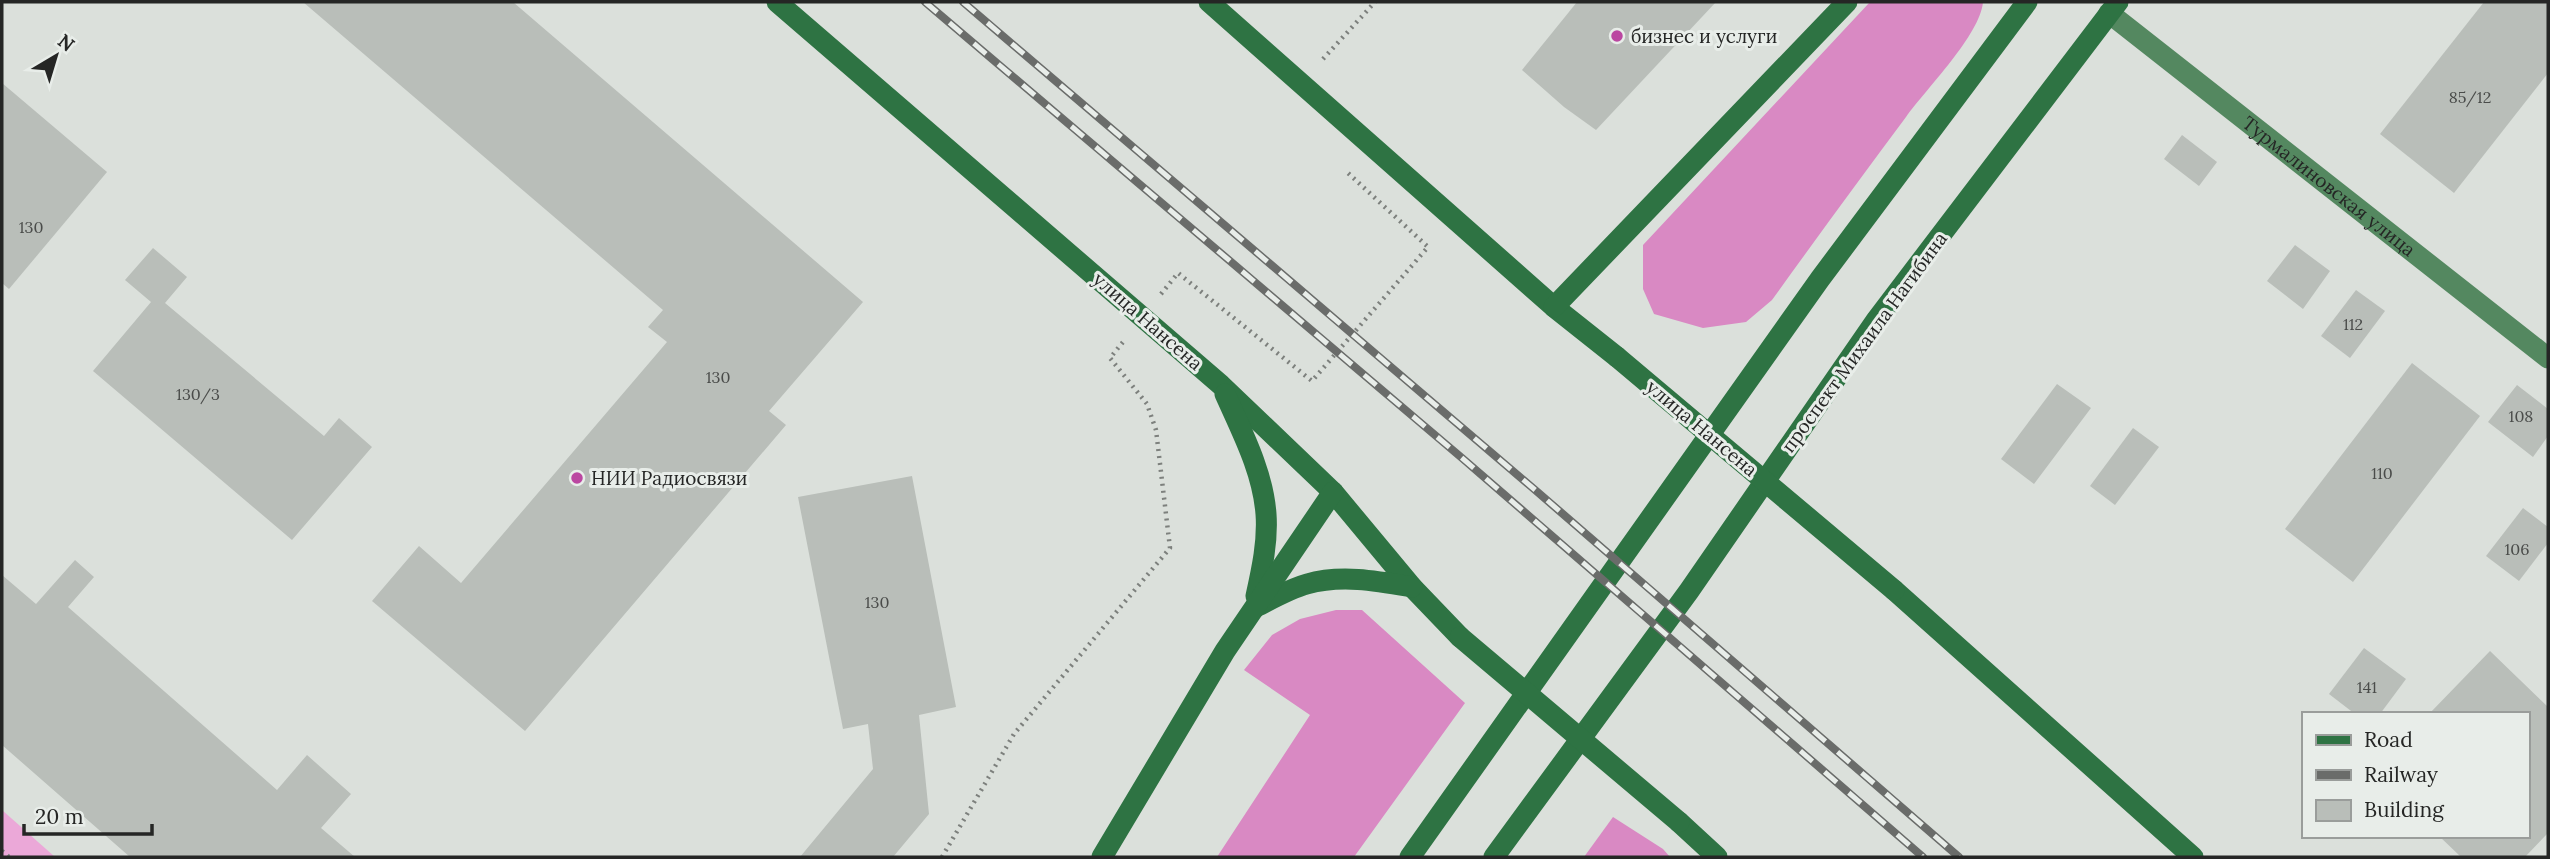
<svg xmlns="http://www.w3.org/2000/svg" width="2550" height="859" viewBox="0 0 2550 859" font-family="Lora,serif">
  <style>
    .green { fill: #eba8d8 }
    .forest { fill: #d989c3 }
    .building { fill: #b9beb9 }
    .lines { fill: none; stroke-linecap: round; stroke-linejoin: round }
    .path { stroke: #7d807d; stroke-width: 4.5; stroke-dasharray: 2 5; stroke-linecap: butt }
    .secondary { stroke: #548860; stroke-width: 21 }
    .primary { stroke: #2e7343; stroke-width: 21 }
    .rail-casing { stroke: #6a6c6a; stroke-width: 8 }
    .rail { stroke: #e8ede9; stroke-width: 5; stroke-dasharray: 16; stroke-linecap: butt }
    .primary-bridge { stroke: #2e7343; stroke-width: 21 }
    .poi-dot { fill: #bb47a1; stroke: #e8ede9; stroke-width: 2.5 }
    .labels { text-anchor: middle; dominant-baseline: central; stroke-width: 6; stroke-linejoin: round; paint-order: stroke }
    .number-label { font-size: 16px; fill: #4a4c4a }
    .poi-label { font-size: 19px; fill: #252625; stroke: #e8ede9; text-anchor: start }
    .street-label { font-size: 19px; fill: #252625; stroke: #e8ede9 }
  </style>
  <rect width="100%" height="100%" fill="#dbe0db"/>
  <!-- green -->
  <path class="green" d="M2,810L55,857H2Z"/>
  <!-- forest -->
  <g class="forest">
    <path d="M1870,2H1983C1980,35 1927,88 1906,117C1861,177 1816,239 1772,300L1746,322L1703,328L1654,314L1643,289V245Z"/>
    <path d="M1336,610H1362L1465,703L1354,857H1217L1310,715L1244,670L1272,635L1300,619Z"/>
    <path d="M1613,817L1663,849L1670,857H1584Z"/>
  </g>
  <!-- building -->
  <g class="building">
    <path d="M303,2H513L863,302L769,411L786,425L525,731L372,601L419,546L461,583L667,342L648,327L663,310Z"/>
    <path d="M1577,2H1716L1596,130L1564,107L1522,70Z"/>
    <path d="M2484,2H2548V73L2454,193L2380,134Z"/>
    <path d="M2,83L107,172L9,289L2,283Z"/>
    <path d="M2182,135L2217,162L2199,186L2164,159Z"/>
    <path d="M2295,245L2330,271L2303,309L2267,281Z"/>
    <path d="M153,248L187,277L165,303L324,436L339,418L372,447L292,540L93,371L151,302L125,280Z"/>
    <path d="M2356,290L2385,311L2350,358L2321,336Z"/>
    <path d="M2412,363L2480,416L2353,582L2285,529Z"/>
    <path d="M2057,384L2091,408L2034,484L2001,459Z"/>
    <path d="M2517,385L2548,409V436L2533,457L2488,422Z"/>
    <path d="M2133,428L2159,447L2115,505L2090,486Z"/>
    <path d="M912,476L956,707L919,715L929,814L893,857H800L873,769L868,724L843,729L798,497Z"/>
    <path d="M2523,508L2548,527V543L2519,581L2486,556Z"/>
    <path d="M75,560L94,577L68,607L277,790L307,755L351,794L321,828L355,857H130L2,745V575L36,604Z"/>
    <path d="M2364,648L2406,679L2380,714H2355L2329,694Z"/>
    <path d="M2490,651L2548,707V833L2525,857H2461L2439,836H2527V714H2429Z"/>
  </g>
  <g class="lines">
    <!-- path -->
    <g class="path">
      <path d="M1323,59L1375,2"/>
      <path d="M1161,294L1178,273L1312,381L1428,247L1348,173"/>
      <path d="M2,851L9,857"/>
      <path d="M942,857L1014,734L1170,548L1156,430L1147,404L1110,358L1123,342"/>
    </g>
    <!-- secondary -->
    <path class="secondary" id="s1" d="M2109,13L2548,358"/>
    <!-- primary -->
    <g class="primary">
      <path d="M777,2L1221,385L1333,492L1412,587L1460,637"/>
      <path d="M1209,2L1554,307L1617,357"/>
      <path d="M1554,307L1847,2"/>
      <path d="M1225,394C1242,432 1263,472 1266,514C1268,541 1262,569 1256,596"/>
      <path d="M1894,590L2193,857"/>
      <path d="M1256,607C1272,599 1289,589 1307,584C1341,574 1378,581 1412,587"/>
      <path d="M1679,822L1717,857"/>
      <path d="M1102,857L1225,651L1333,492"/>
      <path d="M1410,857L1820,279L2027,2"/>
      <path d="M1494,857L1689,591L1877,319L2118,2"/>
    </g>
    <!-- rail casing -->
    <g class="rail-casing">
      <g id="rail">
        <path d="M925,2L1462,458L1923,857"/>
        <path d="M963,2L1534,489L1959,857"/>
      </g>
    </g>
    <!-- rail -->
    <use href="#rail" class="rail"/>
    <!-- primary-bridge -->
    <g class="primary-bridge">
      <path d="M1617,357L1894,590"/>
      <path d="M1460,637L1679,822"/>
    </g>
  </g>
  <!-- markers -->
  <g class="poi-dot">
    <circle cx="1617" cy="36" r="7"/>
    <circle cx="577" cy="478" r="7"/>
  </g>
  <g class="labels">
    <!-- number labels -->
    <g class="number-label">
      <text x="2470" y="97">85/12</text>
      <text x="31" y="227">130</text>
      <text x="2353" y="324">112</text>
      <text x="718" y="377">130</text>
      <text x="198" y="394">130/3</text>
      <text x="2521" y="416">108</text>
      <text x="2382" y="473">110</text>
      <text x="2517" y="549">106</text>
      <text x="877" y="602">130</text>
      <text x="2367" y="687">141</text>
    </g>
    <!-- poi labels -->
    <g class="poi-label">
      <text x="1631" y="36">бизнес и услуги</text>
      <text x="591" y="478">НИИ Радиосвязи</text>
    </g>
    <!-- street labels -->
    <g class="street-label">
      <text stroke="none"><textPath href="#s1" startOffset="280">Турмалиновская улица</textPath></text>
      <text transform="translate(1148 321) rotate(41)">улица Нансена</text>
      <text transform="translate(1864 342) rotate(-54)">проспект Михаила Нагибина</text>
      <text transform="translate(1702 428) rotate(40)">улица Нансена</text>
    </g>
  </g>
  <!-- border -->
  <rect width="2550" height="859" fill="none" stroke="#252625" stroke-width="7"/>
  <!-- legend -->
  <rect x="2302" y="712" width="228" height="126" fill="#e8ede9" stroke="#9a9d9b" stroke-width="2"/>
  <rect x="2316" y="735" width="35" height="10" fill="#2e7343" stroke="#9a9d9b" stroke-width="2"/>
  <text x="2364" y="747" font-size="21" fill="#252625">Road</text>
  <rect x="2316" y="770" width="35" height="10" fill="#6a6c6a" stroke="#9a9d9b" stroke-width="2"/>
  <text x="2364" y="782" font-size="21" fill="#252625">Railway</text>
  <rect x="2316" y="800" width="35" height="21" fill="#b9beb9" stroke="#9a9d9b" stroke-width="2"/>
  <text x="2364" y="817" font-size="21" fill="#252625">Building</text>
  <!-- north arrow -->
  <g transform="translate(56 56) rotate(38)" stroke="#e8ede9" stroke-width="5" paint-order="stroke">
  <path d="M0-5L12 26L0 18L-12 26Z" fill="#252625"/>
  <text y="-10" font-size="19" font-weight="bold" text-anchor="middle" fill="#252625">N</text>
  </g>
  <!-- scale -->
  <path d="M24 824v10h128v-10" fill="none" stroke="#252625" stroke-width="3.5"/>
  <text x="35" y="824" font-size="21" fill="#252625" stroke="#e8ede9" stroke-width="5" paint-order="stroke">20 m</text>
</svg>
